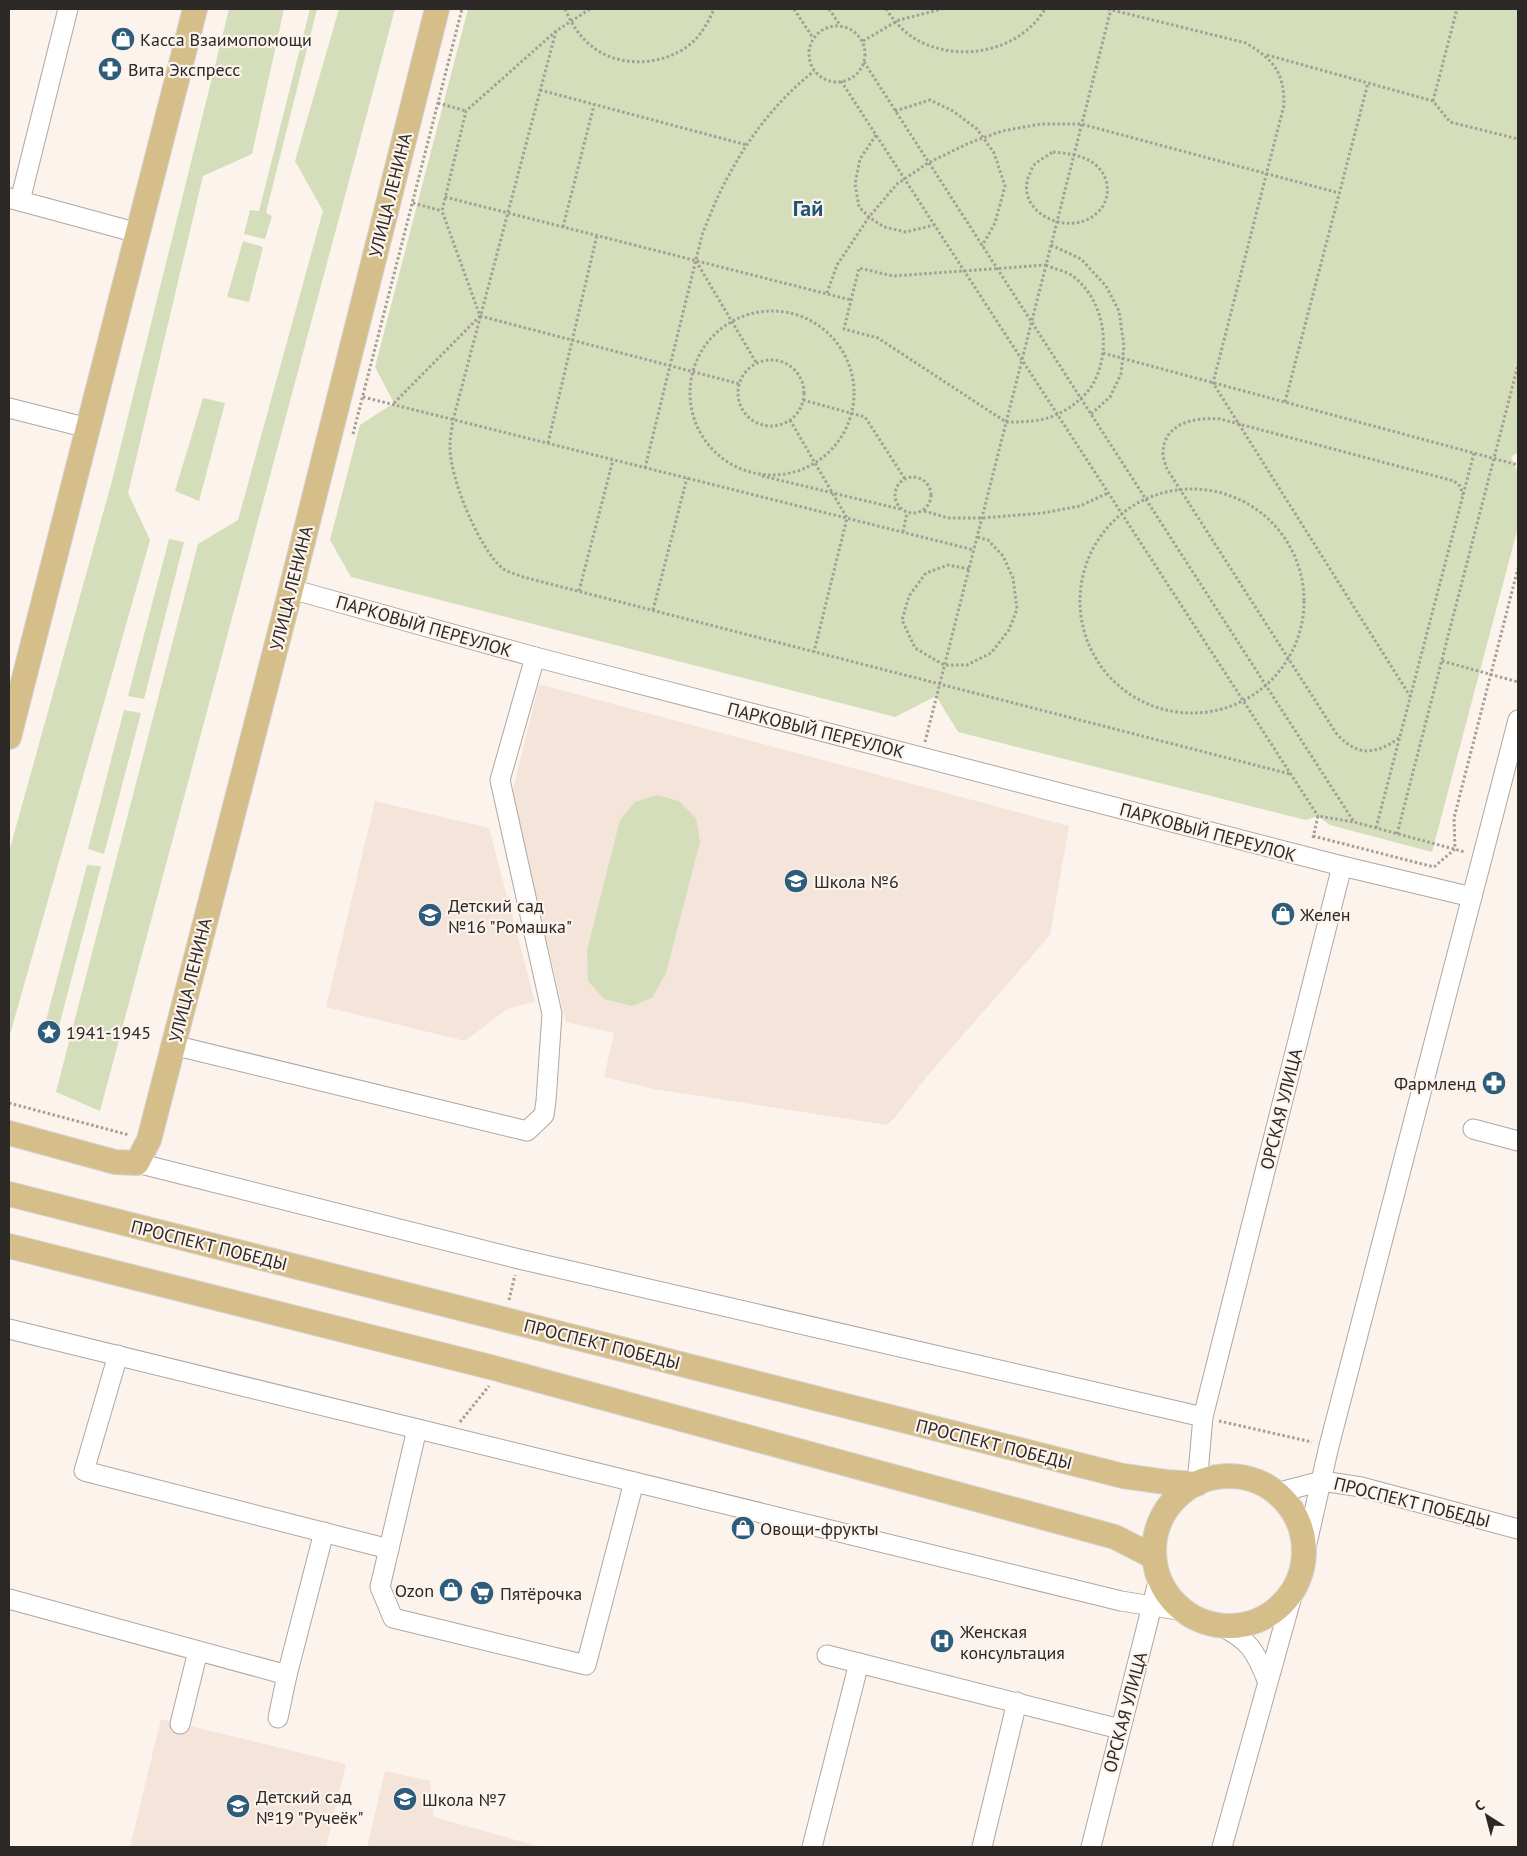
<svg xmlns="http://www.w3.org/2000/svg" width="1527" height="1856" viewBox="0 0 1527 1856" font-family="'PT Sans',sans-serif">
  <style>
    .built { fill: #f5e4da }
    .green { fill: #d5deba }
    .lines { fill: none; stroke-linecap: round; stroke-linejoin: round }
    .minor-casing { stroke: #b0a7a2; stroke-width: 21 }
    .major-casing { stroke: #d5d4d4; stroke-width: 26 }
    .path { stroke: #a49e99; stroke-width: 3; stroke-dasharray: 2.5 2.5; stroke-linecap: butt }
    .minor { stroke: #fff; stroke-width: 19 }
    .major { stroke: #d5be89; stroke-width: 24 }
    .labels { text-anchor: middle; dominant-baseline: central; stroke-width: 4.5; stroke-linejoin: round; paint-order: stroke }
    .poi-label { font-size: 18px; fill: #2b2826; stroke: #fcf3ed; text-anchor: start }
    .street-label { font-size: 18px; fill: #2b2826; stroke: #fcf3ed }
    .district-label { font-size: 22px; font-weight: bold; fill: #1e5678; stroke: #fcf3ed }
  </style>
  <rect width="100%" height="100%" fill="#fcf3ed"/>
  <!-- built -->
  <g class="built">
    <path d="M539,684L1069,826L1050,935L924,1080L898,1114L887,1125L654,1089L604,1077L614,1033L566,1022L512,793Z"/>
    <path d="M375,801L489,828L535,1002L507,1009L465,1041L326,1007Z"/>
    <path d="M161,1719L346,1764L326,1847H130Z"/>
    <path d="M385,1771L430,1781L434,1817L541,1847H367Z"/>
  </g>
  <!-- green -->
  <g class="green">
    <path d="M229,9H284L252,154L203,176L128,493L150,540L9,1038V852L112,481Z"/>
    <path d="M310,9H317L266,213L272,216L265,239L244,234L250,210L259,211Z"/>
    <path d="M339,9H395L100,1111L56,1092L198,544L238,520L323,211L295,161Z"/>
    <path d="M468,9H1518V452L1511,457L1518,473V527L1432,852L1330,825L1318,816L1306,820L958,732L936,696L895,717L351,577L330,540L360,425L394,403L375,367Z"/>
    <path d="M243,241L263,247L249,302L227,297Z"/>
    <path d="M203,398L225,403L199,501L175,491Z"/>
    <path d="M169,539L184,542L144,699L128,696Z"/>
    <path d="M124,710L141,713L104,854L88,849Z"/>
    <path d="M657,795L679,801L696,818L700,842L666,973L652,998L632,1006L604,999L588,981L587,950L620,820L635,802Z"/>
    <path d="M87,865L101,866L58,1030L44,1028Z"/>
  </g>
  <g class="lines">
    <!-- minor casing -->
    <g class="minor-casing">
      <g id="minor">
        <path d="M9,198L138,233"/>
        <path d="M20,201L68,9"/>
        <path d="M9,408L88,428"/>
        <path d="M291,589L535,657L1342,866L1472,897"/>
        <path d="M173,1045L527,1131L544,1115L546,1101L552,1014L500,780L535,657"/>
        <path d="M1473,1129L1518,1141"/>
        <path d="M137,1163L519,1259L1203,1417"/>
        <path d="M9,1329L1121,1601L1184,1611"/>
        <path d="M118,1355L84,1471L389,1549"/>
        <path d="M417,1429L380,1587L393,1618L586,1665L634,1482"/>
        <path d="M1197,1484L1203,1417L1342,866"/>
        <path d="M1276,1493L1322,1481L1361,1487L1518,1529"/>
        <path d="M1303,1561L1329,1446L1518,720"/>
        <path d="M9,1599L287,1675L324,1532"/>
        <path d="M1219,1625C1249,1640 1255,1650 1267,1680"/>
        <path d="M827,1655L1120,1729"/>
        <path d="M278,1718L287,1675"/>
        <path d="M180,1724L198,1651"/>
        <path d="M812,1847L859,1663"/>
        <path d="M982,1847L1017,1702"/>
        <path d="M1091,1847L1159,1578"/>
        <path d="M1222,1847L1294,1589"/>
      </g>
    </g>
    <!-- major casing -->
    <g class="major-casing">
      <g id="major">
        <path d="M9,737L195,9"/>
        <path d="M9,1133L115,1162L137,1163L149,1140L291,589L437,9"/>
        <path d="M9,1194L1123,1476L1166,1482L1197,1484"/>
        <path d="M9,1246L494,1368L1115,1537L1154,1557"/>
        <circle cx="1229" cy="1551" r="75"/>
      </g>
    </g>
    <!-- path -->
    <g class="path">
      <path d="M565,9C571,22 577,33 588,43C614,68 660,67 688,46C700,37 708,23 714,9"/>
      <path d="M794,9L813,38"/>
      <path d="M829,9L840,25"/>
      <path d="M886,9C894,21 905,34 919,41C961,63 1020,51 1045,9"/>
      <path d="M1108,9L1246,43C1274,60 1284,72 1284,105L1213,383L1410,696"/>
      <circle cx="837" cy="54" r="28"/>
      <path d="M556,31L453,420C452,428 450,438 450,446C449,477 479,548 502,568C507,572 516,574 523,577L1290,774"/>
      <path d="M863,41L899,20L942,9"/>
      <path d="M1267,55L1433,101L1450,122L1518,139"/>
      <path d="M864,62L1354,822"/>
      <path d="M841,81L1318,816"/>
      <path d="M540,90L747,145"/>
      <path d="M1433,101L1457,9"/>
      <path d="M438,103L466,111"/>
      <path d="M895,111L930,100L953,111L977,129L994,153L1005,186L995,223L982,246"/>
      <path d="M876,135L860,159L855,184L859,207L869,217L884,227L906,232L934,225"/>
      <path d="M1053,152C1076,154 1101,158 1107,184C1108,192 1107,199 1103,206C1078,243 1013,215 1029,175C1031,172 1032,167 1034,165C1039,160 1047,156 1053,152Z"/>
      <path d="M445,197L851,300"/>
      <path d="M413,203L442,211"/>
      <path d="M563,227L594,105"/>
      <path d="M1051,245L1081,259L1106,286L1119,311L1124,346L1121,374L1110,397L1091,414"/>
      <path d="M696,261L757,364"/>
      <path d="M1046,265C1054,269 1067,271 1074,277C1103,300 1111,344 1096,378C1090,393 1073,407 1058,414C1042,422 1023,422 1006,422L878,338L844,329L859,268L893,276Z"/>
      <path d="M827,293L837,265L869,217L897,184L928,163L969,143L1002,131L1041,124H1081L1339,193"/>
      <circle cx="772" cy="393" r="82"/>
      <path d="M480,316L740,384"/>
      <path d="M1103,353L1518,465"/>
      <circle cx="771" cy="393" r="33"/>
      <path d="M363,397L974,550"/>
      <path d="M803,400L865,417L905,479"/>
      <path d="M1285,402L1368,83"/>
      <path d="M394,403L480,316L442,211L466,111L556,31L590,9"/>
      <path d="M790,420L847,518L814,652"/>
      <path d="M353,434L462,9"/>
      <path d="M548,443L597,235"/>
      <path d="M645,468L702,235C710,215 718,194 729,175C750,135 779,99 814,71"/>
      <path d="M762,476L900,509"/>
      <circle cx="913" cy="495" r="18"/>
      <circle cx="1192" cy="601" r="112"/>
      <path d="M924,511L948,518H982L1043,513L1080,506L1108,493"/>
      <path d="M903,532L907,513"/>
      <path d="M969,569L948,565L926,573L909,596L902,620L915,648L944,665H967L991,653L1009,630L1017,609L1013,578L1003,556L988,540L977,537"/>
      <path d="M579,591L613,460"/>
      <path d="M653,610L687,478"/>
      <path d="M1442,661L1518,682"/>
      <path d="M1399,738C1375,755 1357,757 1336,733L1167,469C1166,465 1163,459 1163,454C1163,422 1196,417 1220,419L1454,481L1460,486L1463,495"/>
      <path d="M925,742L1111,9"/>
      <path d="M1376,828L1474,453"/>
      <path d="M1397,834L1518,365"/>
      <path d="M1313,836L1434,867L1455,849L1454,818L1518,568"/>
      <path d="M1313,838L1318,816L1354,822L1465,852"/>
      <path d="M9,1103L129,1135"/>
      <path d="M509,1300L515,1275"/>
      <path d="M1219,1421L1312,1442"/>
      <path d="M460,1422L489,1386"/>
    </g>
    <!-- minor -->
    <use href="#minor" class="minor"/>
    <!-- major -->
    <use href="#major" class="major"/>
  </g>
  <!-- icons -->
  <defs>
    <g id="shop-disc" transform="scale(1.25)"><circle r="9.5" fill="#2e5d7c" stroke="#fcf3ed"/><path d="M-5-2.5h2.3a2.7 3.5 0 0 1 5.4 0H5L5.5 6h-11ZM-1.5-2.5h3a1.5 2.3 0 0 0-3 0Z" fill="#fff"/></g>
    <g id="pharmacy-disc" transform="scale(1.25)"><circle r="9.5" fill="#2e5d7c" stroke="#fcf3ed"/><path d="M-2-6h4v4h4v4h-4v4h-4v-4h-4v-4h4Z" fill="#fff"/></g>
    <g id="school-disc" transform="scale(1.25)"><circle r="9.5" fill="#2e5d7c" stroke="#fcf3ed"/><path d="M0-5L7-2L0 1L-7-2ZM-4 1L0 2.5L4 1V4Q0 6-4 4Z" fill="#fff"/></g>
    <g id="sight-disc" transform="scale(1.25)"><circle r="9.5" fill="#2e5d7c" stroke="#fcf3ed"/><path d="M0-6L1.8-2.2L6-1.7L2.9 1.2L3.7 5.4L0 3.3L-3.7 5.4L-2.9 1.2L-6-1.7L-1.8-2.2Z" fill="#fff"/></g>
    <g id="supermarket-disc" transform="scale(1.25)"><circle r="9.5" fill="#2e5d7c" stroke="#fcf3ed"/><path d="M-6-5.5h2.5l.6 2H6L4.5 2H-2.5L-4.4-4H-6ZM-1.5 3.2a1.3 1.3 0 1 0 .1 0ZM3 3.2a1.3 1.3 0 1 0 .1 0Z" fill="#fff"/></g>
    <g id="hospital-disc" transform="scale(1.25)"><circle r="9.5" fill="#2e5d7c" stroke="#fcf3ed"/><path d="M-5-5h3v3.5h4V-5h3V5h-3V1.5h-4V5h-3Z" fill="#fff"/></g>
  </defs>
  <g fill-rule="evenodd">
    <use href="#shop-disc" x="123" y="39"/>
    <use href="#pharmacy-disc" x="110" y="69"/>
    <use href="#school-disc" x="796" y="881"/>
    <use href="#shop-disc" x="1283" y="914"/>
    <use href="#school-disc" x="430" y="915"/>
    <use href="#sight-disc" x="49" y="1032"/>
    <use href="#pharmacy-disc" x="1494" y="1083"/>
    <use href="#shop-disc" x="743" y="1528"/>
    <use href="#shop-disc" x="451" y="1590"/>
    <use href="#supermarket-disc" x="482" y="1593"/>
    <use href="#hospital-disc" x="942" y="1641"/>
    <use href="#school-disc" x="405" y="1799"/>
    <use href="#school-disc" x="238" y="1806"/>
  </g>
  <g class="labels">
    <!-- poi labels -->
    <g class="poi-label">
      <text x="140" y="39">Касса Взаимопомощи</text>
      <text x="128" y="69">Вита Экспресс</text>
      <text x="814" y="881">Школа №6</text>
      <text x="448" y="905">Детский сад<tspan x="448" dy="21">№16 "Ромашка"</tspan></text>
      <text x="1300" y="914">Желен</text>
      <text x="66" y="1032">1941-1945</text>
      <text x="1476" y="1083" text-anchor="end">Фармленд</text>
      <text x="760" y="1528">Овощи-фрукты</text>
      <text x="434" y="1590" text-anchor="end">Ozon</text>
      <text x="500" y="1593">Пятёрочка</text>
      <text x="960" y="1631">Женская<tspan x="960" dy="21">консультация</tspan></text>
      <text x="256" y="1796">Детский сад<tspan x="256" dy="21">№19 "Ручеёк"</tspan></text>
      <text x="422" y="1799">Школа №7</text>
    </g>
    <!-- street labels -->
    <g class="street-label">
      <text transform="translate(390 195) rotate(-76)">УЛИЦА ЛЕНИНА</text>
      <text transform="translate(291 588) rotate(-76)">УЛИЦА ЛЕНИНА</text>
      <text transform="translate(424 626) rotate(16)">ПАРКОВЫЙ ПЕРЕУЛОК</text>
      <text transform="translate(816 730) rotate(14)">ПАРКОВЫЙ ПЕРЕУЛОК</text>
      <text transform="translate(1208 832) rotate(15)">ПАРКОВЫЙ ПЕРЕУЛОК</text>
      <text transform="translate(190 980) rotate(-76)">УЛИЦА ЛЕНИНА</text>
      <text transform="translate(1281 1109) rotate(-76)">ОРСКАЯ УЛИЦА</text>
      <text transform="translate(209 1245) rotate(14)">ПРОСПЕКТ ПОБЕДЫ</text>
      <text transform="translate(602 1344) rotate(14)">ПРОСПЕКТ ПОБЕДЫ</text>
      <text transform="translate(994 1444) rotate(14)">ПРОСПЕКТ ПОБЕДЫ</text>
      <text transform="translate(1412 1502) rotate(14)">ПРОСПЕКТ ПОБЕДЫ</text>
      <text transform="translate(1125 1712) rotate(-75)">ОРСКАЯ УЛИЦА</text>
    </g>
    <!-- district labels -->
    <g class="district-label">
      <text x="808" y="208">Гай</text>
    </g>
  </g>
  <!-- border -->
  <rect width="1527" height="1856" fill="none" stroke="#2b2826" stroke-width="20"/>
  <!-- north arrow -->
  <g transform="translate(1487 1816) rotate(324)" stroke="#fcf3ed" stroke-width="4" paint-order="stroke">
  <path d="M0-4L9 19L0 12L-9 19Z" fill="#2b2826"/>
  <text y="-8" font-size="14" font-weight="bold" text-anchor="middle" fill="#2b2826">С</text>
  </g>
</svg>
